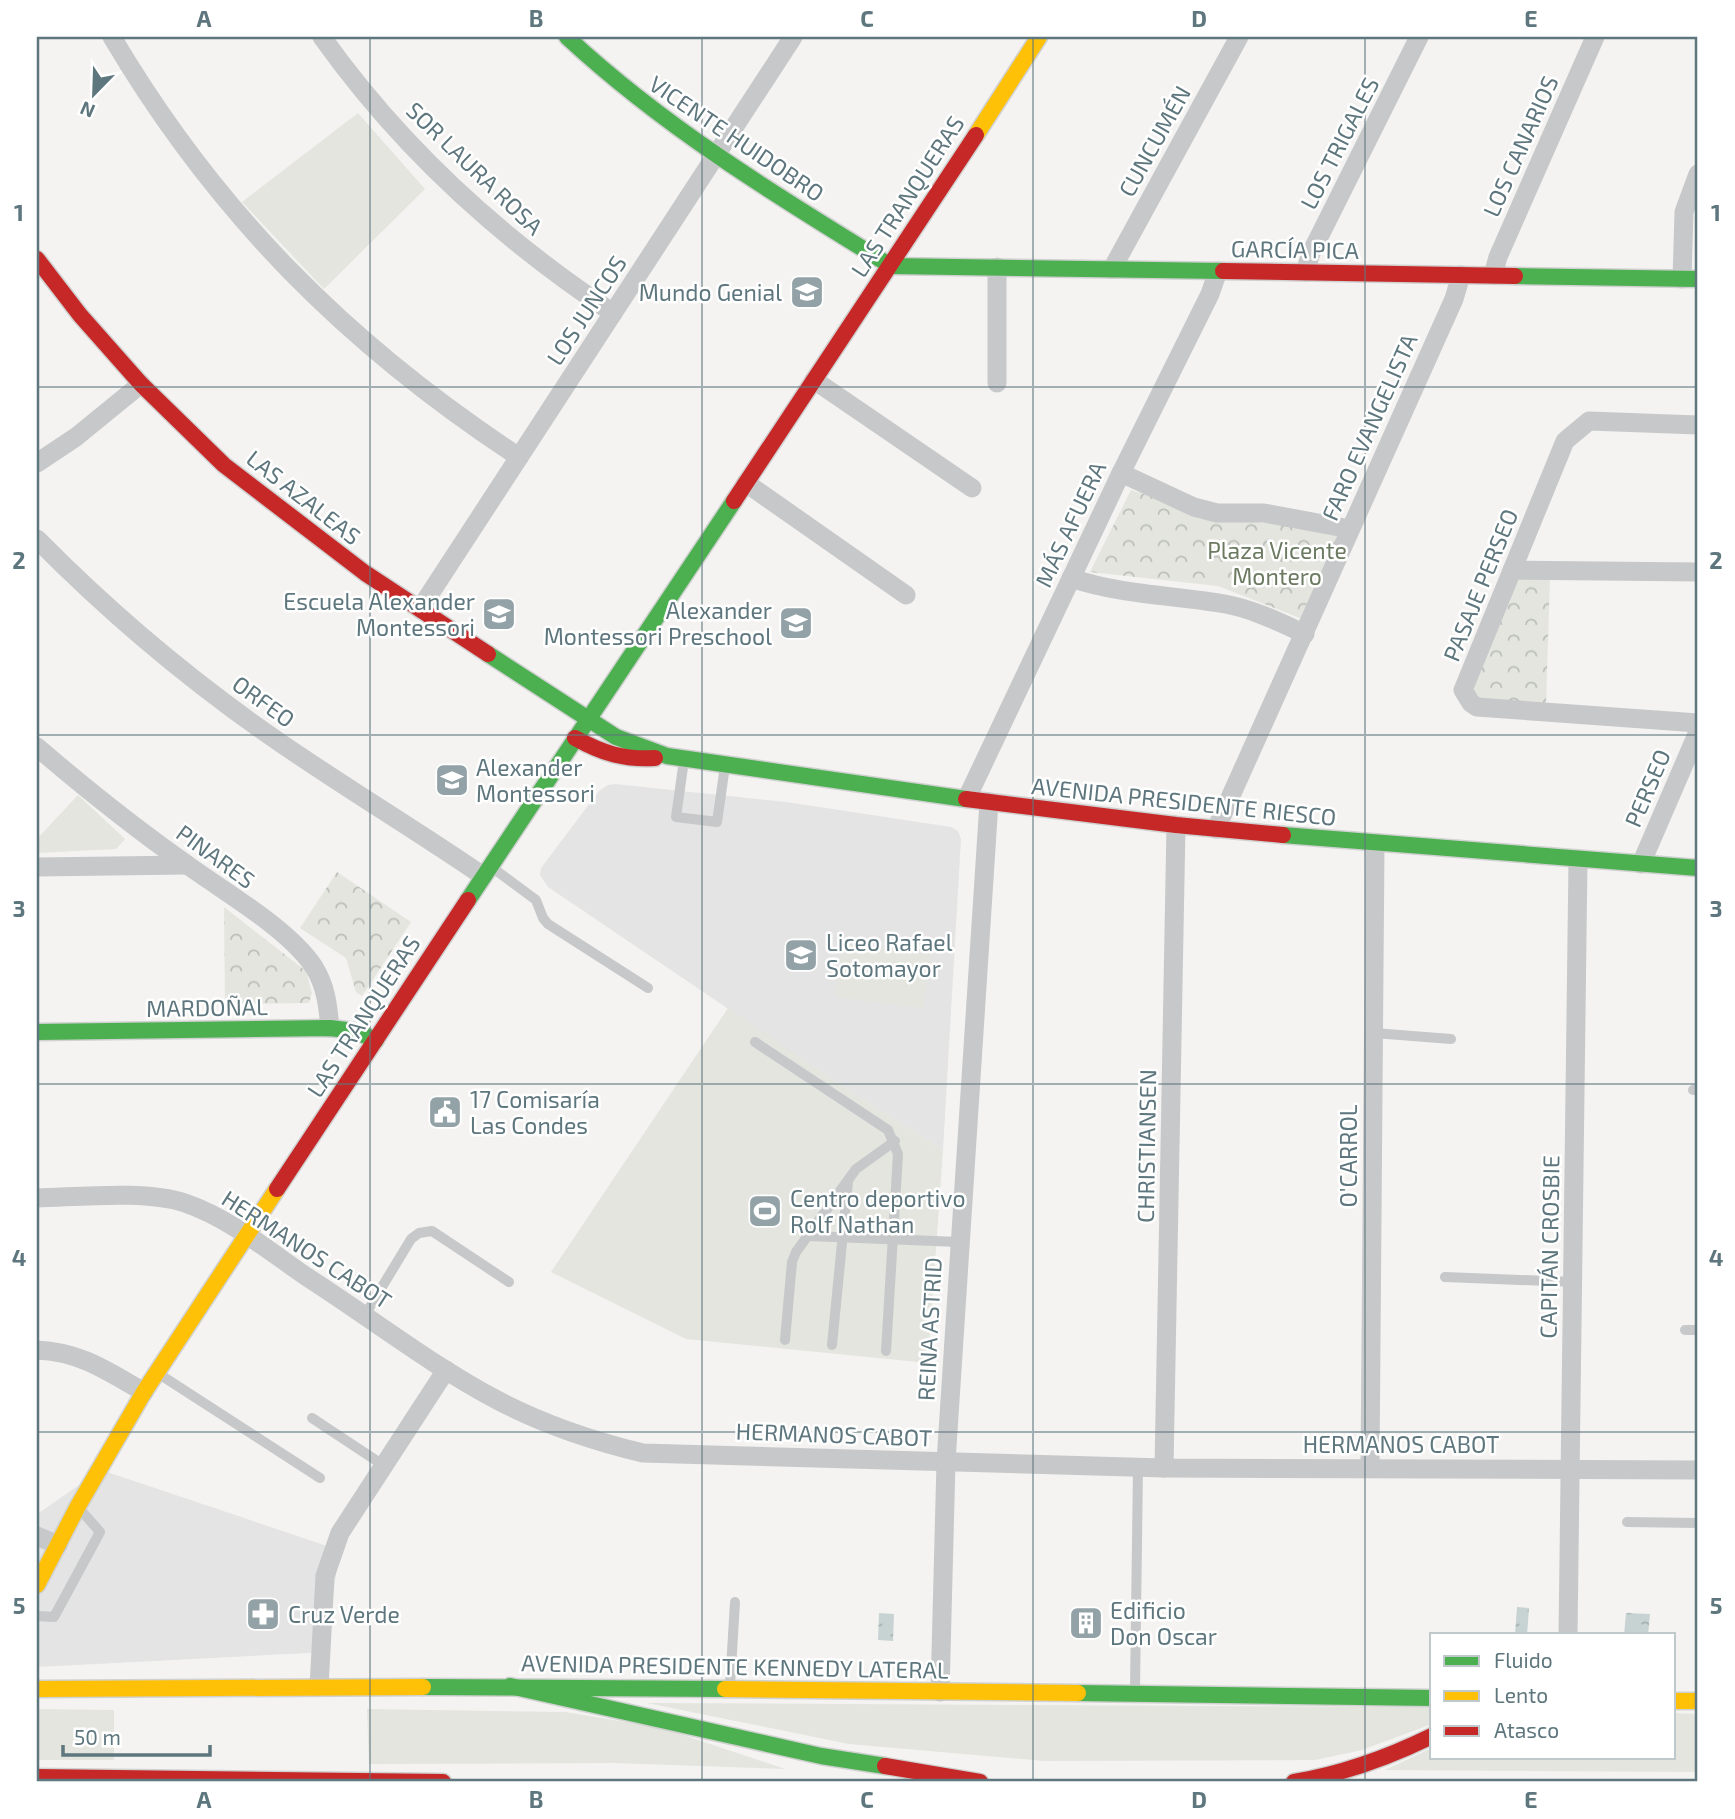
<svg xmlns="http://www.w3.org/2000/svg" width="1735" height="1819" viewBox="0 0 1735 1819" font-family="'Exo 2',sans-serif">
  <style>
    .built { fill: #e3e4e3 }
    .grass { fill: #e3e5de }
    .park { fill: url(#park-crowns) }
    .water { fill: url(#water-ripples) }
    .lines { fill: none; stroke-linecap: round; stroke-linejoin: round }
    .fast-casing { stroke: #d0d1d1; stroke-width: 19 }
    .slow-casing { stroke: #d0d1d1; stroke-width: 19 }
    .jam-casing { stroke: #d0d1d1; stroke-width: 19 }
    .lane { stroke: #c7c8c9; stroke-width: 10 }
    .street { stroke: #c7c8c9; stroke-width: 19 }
    .fast { stroke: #4caf50; stroke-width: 16 }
    .slow { stroke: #ffc107; stroke-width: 16 }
    .jam { stroke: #c62828; stroke-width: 16 }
    .grid { fill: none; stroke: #5e767d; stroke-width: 2; stroke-opacity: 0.55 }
    .labels { text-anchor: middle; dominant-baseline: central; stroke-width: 5; stroke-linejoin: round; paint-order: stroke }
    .street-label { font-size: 23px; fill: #5e767d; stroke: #fff }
    .poi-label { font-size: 23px; fill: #5e767d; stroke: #fff; text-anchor: start }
    .park-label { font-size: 23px; fill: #6b7a61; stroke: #fff }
    .neatline { fill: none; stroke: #5e767d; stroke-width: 2.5 }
    .grid-label { font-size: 23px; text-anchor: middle; font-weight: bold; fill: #5e767d }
  </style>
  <defs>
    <pattern id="park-crowns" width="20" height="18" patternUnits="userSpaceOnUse" patternTransform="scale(1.75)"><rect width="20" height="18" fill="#e3e5de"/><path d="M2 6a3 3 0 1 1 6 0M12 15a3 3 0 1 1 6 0" fill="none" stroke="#bbbeb9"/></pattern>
    <pattern id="water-ripples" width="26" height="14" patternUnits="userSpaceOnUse" patternTransform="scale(1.75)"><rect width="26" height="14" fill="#c6d3d2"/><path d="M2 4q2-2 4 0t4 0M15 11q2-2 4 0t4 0" fill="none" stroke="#a4b0b0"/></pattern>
  </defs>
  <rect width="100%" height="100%" fill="#f4f3f1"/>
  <!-- built -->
  <g class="built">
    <path d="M615,784L786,802L951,827L958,831L961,839L943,1150L838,1083L548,887L540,875L541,868L599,791L608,785Z"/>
    <path d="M101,1470L339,1550L326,1652L37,1667V1510L40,1512Z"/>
  </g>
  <!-- grass -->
  <g class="grass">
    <path d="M358,113L425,189L324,289L242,202Z"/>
    <path d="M78,795L125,839L116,849L37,853V839Z"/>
    <path d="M842,944L930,955L923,1008L836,997Z"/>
    <path d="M728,1008L838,1083L943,1150L928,1363L686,1339L551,1272Z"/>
    <path d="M647,1703L1432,1707V1724L1362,1750L1315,1760L1044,1761L849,1744Z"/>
    <path d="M37,1709L114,1710V1760H37Z"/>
    <path d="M367,1709L565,1712L662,1728L785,1769L614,1763L369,1764Z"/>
    <path d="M1674,1713L1698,1714V1772L1385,1770L1432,1748V1758H1674Z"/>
  </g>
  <!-- park -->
  <g class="park">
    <path d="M1131,490L1223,520L1344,528L1300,618L1218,586L1090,572Z"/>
    <path d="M1522,577L1550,578L1546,705C1524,704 1479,709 1470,686L1513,584Z"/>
    <path d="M337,872L411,922L362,996L356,992L346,958L300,928Z"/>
    <path d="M224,907L306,971L312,993L309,1003L225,1004Z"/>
  </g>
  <!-- water -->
  <g class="water">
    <path d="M1517,1607L1529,1608L1527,1635H1515Z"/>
    <path d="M879,1613L894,1614L893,1641L878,1640Z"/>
    <path d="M1626,1613L1650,1614L1648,1635H1624Z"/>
  </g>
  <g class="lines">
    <!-- fast casing -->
    <g class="fast-casing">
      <g id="fast">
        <path d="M567,37C665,128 777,196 891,266"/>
        <path d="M891,266L1223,271"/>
        <path d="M1515,276L1698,279"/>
        <path d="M488,654L616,737L667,756L966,799"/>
        <path d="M1283,835L1698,868"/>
        <path d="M468,900L734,501"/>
        <path d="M37,1032L330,1028L354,1031L376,1040"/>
        <path d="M510,1686L821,1756L885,1766"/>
        <path d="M423,1687L725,1689"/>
        <path d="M1078,1693L1432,1698"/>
      </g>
    </g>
    <!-- slow casing -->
    <g class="slow-casing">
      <g id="slow">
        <path d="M976,135L1039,37"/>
        <path d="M37,1585L78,1506L144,1392L277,1189"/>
        <path d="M37,1689L423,1687"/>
        <path d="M725,1689L1078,1693"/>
        <path d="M1674,1701H1698"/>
      </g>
    </g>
    <!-- jam casing -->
    <g class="jam-casing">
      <g id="jam">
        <path d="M37,259L80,315L141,384L224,465L365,573L488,654"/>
        <path d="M1223,271L1515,276"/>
        <path d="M734,501L976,135"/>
        <path d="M575,738C602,753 624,760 655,758"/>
        <path d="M966,799L1176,825L1283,835"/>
        <path d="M277,1189L468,900"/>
        <path d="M885,1766L980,1782"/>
        <path d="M37,1777L443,1782"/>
        <path d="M1294,1782C1343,1774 1387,1758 1432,1736"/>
      </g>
    </g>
    <!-- lane -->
    <g class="lane">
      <path d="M684,760L676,817L717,822L725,766"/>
      <path d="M490,866L536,900L543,918L548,924L648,988"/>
      <path d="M1374,1033L1451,1039"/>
      <path d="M755,1042L888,1130L898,1154L886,1351"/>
      <path d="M1693,1090H1698"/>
      <path d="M809,1236L959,1242"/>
      <path d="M1445,1277L1573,1282"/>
      <path d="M365,1315L411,1239L419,1233L432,1231L509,1282"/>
      <path d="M1685,1330H1698"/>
      <path d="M785,1340L792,1262L796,1252L856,1169L895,1141"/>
      <path d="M832,1345L848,1182"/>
      <path d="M159,1374L320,1478"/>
      <path d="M312,1418L383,1465"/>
      <path d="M1627,1522L1698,1523"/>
      <path d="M37,1616L54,1617L100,1532L79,1508"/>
      <path d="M730,1685L735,1602"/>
      <path d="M1135,1690L1138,1467"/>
    </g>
    <!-- street -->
    <g class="street">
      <path d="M112,37C216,213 348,345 519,457"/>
      <path d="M322,37C401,148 500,238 613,313"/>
      <path d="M1112,269L1239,37"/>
      <path d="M1305,272L1311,253L1419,37"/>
      <path d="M1493,275L1498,257L1595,37"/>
      <path d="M1682,279L1684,212L1698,174"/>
      <path d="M814,380L972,488"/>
      <path d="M997,383V267"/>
      <path d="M1698,425L1589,421L1565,441L1463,690L1471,703L1477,707L1698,723"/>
      <path d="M37,463L76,437L141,384"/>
      <path d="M1121,473L1194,507L1217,513H1264L1350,529"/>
      <path d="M746,483L906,595"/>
      <path d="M37,539C108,611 186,677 269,735C339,784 413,828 483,876"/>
      <path d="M1512,570L1698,572"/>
      <path d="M1071,578C1121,595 1173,595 1225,604C1253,609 1279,622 1305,634"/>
      <path d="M420,609L793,37"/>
      <path d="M37,747C86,789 136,829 189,866C226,893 289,929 314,967C326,986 328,1006 330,1028"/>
      <path d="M967,798L1121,473L1210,294L1218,271"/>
      <path d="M1216,829L1454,299L1461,275"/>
      <path d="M1641,864L1698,732"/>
      <path d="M37,867L187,865"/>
      <path d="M37,1198C79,1197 146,1190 185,1203C229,1218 269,1251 307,1277C371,1318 432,1366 499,1401C545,1425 593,1441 643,1453L1164,1468L1698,1470"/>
      <path d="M37,1350C81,1352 107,1371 144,1392"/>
      <path d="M1370,1467L1375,844"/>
      <path d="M1164,1468L1176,825"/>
      <path d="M37,1536L58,1545"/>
      <path d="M1568,1635L1578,860"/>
      <path d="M319,1687L325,1576L340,1533L446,1370"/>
      <path d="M940,1692L946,1462L989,802"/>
    </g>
    <!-- fast -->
    <use href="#fast" class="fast"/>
    <!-- slow -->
    <use href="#slow" class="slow"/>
    <!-- jam -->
    <use href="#jam" class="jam"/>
  </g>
  <!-- grid -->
  <path class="grid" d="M370,37V1782M702,37V1782M1033,37V1782M1365,37V1782M37,387H1698M37,735H1698M37,1084H1698M37,1432H1698"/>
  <!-- icons -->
  <defs>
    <g id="school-square" transform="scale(1.75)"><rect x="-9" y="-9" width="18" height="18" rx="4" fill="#92a2a6" stroke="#fff"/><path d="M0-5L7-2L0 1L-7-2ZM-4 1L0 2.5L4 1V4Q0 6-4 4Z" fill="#fff"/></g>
    <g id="civic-square" transform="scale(1.75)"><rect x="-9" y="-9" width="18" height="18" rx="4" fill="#92a2a6" stroke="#fff"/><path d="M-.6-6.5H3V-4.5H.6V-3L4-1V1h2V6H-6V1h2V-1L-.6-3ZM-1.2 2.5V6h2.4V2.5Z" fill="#fff"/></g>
    <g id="stadium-square" transform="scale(1.75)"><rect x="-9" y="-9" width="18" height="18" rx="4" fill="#92a2a6" stroke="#fff"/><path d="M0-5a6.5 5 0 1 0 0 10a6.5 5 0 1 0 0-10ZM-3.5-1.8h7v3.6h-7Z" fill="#fff"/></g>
    <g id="pharmacy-square" transform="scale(1.75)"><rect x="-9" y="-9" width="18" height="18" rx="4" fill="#92a2a6" stroke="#fff"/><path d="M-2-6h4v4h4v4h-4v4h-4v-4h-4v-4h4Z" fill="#fff"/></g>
    <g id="building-square" transform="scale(1.75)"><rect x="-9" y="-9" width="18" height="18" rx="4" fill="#92a2a6" stroke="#fff"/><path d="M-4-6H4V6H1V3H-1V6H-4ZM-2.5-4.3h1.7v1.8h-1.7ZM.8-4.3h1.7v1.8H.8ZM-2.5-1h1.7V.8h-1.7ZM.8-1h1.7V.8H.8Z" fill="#fff"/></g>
  </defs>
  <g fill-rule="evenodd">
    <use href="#school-square" x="807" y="292"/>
    <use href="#school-square" x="499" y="614"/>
    <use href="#school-square" x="796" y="623"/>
    <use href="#school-square" x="452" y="780"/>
    <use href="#school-square" x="801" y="955"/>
    <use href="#civic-square" x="445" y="1112"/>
    <use href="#stadium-square" x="765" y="1211"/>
    <use href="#pharmacy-square" x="263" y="1614"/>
    <use href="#building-square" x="1086" y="1623"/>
  </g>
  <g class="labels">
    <!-- street labels -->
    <g class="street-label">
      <text transform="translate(737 138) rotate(34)">VICENTE HUIDOBRO</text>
      <text transform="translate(1154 141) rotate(-61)">CUNCUMÉN</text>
      <text transform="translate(1339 143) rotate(-63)">LOS TRIGALES</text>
      <text transform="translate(1520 146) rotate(-66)">LOS CANARIOS</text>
      <text transform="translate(475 168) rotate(44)">SOR LAURA ROSA</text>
      <text transform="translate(907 196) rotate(-57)">LAS TRANQUERAS</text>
      <text transform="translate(1295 249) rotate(1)">GARCÍA PICA</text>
      <text transform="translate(586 310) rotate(-57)">LOS JUNCOS</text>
      <text transform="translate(1369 427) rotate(-66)">FARO EVANGELISTA</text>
      <text transform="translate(304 497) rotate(38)">LAS AZALEAS</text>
      <text transform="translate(1070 524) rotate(-65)">MÁS AFUERA</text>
      <text transform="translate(1480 585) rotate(-68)">PASAJE PERSEO</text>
      <text transform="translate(264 701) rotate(36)">ORFEO</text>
      <text transform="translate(1647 788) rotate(-67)">PERSEO</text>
      <text transform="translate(1184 801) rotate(6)">AVENIDA PRESIDENTE RIESCO</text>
      <text transform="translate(216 856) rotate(36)">PINARES</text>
      <text transform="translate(207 1007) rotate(-1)">MARDOÑAL</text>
      <text transform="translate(363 1016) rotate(-57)">LAS TRANQUERAS</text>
      <text transform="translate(1146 1146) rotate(-89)">CHRISTIANSEN</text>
      <text transform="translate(1348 1156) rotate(-90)">O'CARROL</text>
      <text transform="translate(1549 1247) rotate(-89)">CAPITÁN CROSBIE</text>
      <text transform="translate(307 1249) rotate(33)">HERMANOS CABOT</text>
      <text transform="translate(929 1329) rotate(-87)">REINA ASTRID</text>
      <text transform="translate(834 1434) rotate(2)">HERMANOS CABOT</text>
      <text x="1401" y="1444">HERMANOS CABOT</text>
      <text transform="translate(735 1666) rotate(1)">AVENIDA PRESIDENTE KENNEDY LATERAL</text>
    </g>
    <!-- poi labels -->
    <g class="poi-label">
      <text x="782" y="292" text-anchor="end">Mundo Genial</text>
      <text x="475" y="601" text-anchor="end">Escuela Alexander<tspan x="475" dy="26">Montessori</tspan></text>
      <text x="772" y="610" text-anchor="end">Alexander<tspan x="772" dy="26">Montessori Preschool</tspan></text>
      <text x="476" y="767">Alexander<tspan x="476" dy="26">Montessori</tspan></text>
      <text x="826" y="942">Liceo Rafael<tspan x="826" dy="26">Sotomayor</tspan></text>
      <text x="470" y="1099">17 Comisaría<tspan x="470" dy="26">Las Condes</tspan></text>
      <text x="790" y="1198">Centro deportivo<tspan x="790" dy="26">Rolf Nathan</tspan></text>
      <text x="1110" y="1610">Edificio<tspan x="1110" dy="26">Don Oscar</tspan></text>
      <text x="288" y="1614">Cruz Verde</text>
    </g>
    <!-- park labels -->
    <g class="park-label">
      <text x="1277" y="550">Plaza Vicente<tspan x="1277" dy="26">Montero</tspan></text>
    </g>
  </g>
  <!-- border -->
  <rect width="1735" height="1819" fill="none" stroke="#ffffff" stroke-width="77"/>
  <!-- legend -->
  <rect x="1430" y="1633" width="245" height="126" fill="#ffffff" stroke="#bfc8cb" stroke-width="2"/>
  <rect x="1444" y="1656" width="35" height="10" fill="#4caf50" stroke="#bfc8cb" stroke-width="2"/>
  <text x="1494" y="1668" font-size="21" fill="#5e767d">Fluido</text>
  <rect x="1444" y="1691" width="35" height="10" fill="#ffc107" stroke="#bfc8cb" stroke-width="2"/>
  <text x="1494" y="1703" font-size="21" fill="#5e767d">Lento</text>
  <rect x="1444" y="1726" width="35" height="10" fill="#c62828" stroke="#bfc8cb" stroke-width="2"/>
  <text x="1494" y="1738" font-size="21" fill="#5e767d">Atasco</text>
  <!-- north arrow -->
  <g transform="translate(94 94) rotate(203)" stroke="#ffffff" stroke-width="5" paint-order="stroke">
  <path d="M0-5L12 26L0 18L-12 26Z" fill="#5e767d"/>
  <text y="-10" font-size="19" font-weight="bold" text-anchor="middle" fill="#5e767d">N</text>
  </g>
  <!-- scale -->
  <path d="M63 1745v10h147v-10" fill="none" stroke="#5e767d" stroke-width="3.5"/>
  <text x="74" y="1745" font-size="21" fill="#5e767d" stroke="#ffffff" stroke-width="5" paint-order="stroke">50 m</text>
  <rect x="38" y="38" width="1658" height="1742" class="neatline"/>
  <g class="grid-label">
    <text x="204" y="27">A</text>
    <text x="536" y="27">B</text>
    <text x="867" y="27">C</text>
    <text x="1199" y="27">D</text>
    <text x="1531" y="27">E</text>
    <text x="19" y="221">1</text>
    <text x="1716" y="221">1</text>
    <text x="19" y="569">2</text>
    <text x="1716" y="569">2</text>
    <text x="19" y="917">3</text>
    <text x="1716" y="917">3</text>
    <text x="19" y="1266">4</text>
    <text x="1716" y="1266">4</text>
    <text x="19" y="1614">5</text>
    <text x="1716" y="1614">5</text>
    <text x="204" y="1808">A</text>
    <text x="536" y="1808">B</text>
    <text x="867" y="1808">C</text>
    <text x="1199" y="1808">D</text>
    <text x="1531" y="1808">E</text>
  </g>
</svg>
